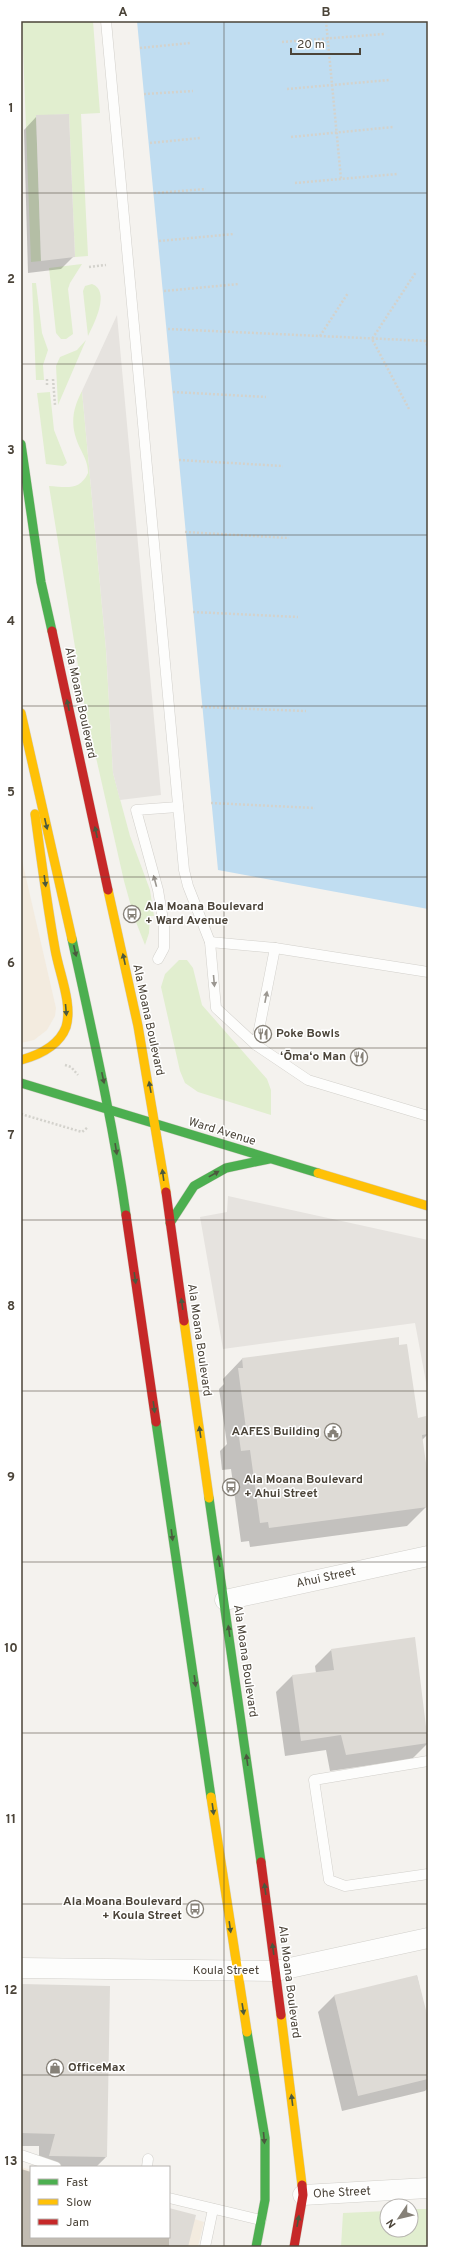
<svg xmlns="http://www.w3.org/2000/svg" width="449" height="2268" viewBox="0 0 449 2268" font-family="Overpass,sans-serif">
  <style>
    .commercial { fill: #f3ebdf }
    .green { fill: #e1eecf }
    .parking { fill: #e6e3df }
    .water { fill: #c0ddf1 }
    .shadow { fill: #0003 }
    .building { fill: #dedbd6 }
    .lines { fill: none; stroke-linecap: round; stroke-linejoin: round }
    .lane-casing { stroke: #d2d0cb; stroke-width: 11 }
    .street-casing { stroke: #d2d0cb; stroke-width: 21 }
    .fast-casing { stroke: #d3cfc5; stroke-width: 10 }
    .slow-casing { stroke: #d3cfc5; stroke-width: 10 }
    .jam-casing { stroke: #d3cfc5; stroke-width: 10 }
    .path { stroke: #d3d2cc; stroke-width: 2.5; stroke-dasharray: 2 2; stroke-linecap: butt }
    .lane { stroke: #fdfdfc; stroke-width: 10 }
    .street { stroke: #fdfdfc; stroke-width: 20 }
    .fast { stroke: #4caf50; stroke-width: 9 }
    .slow { stroke: #ffc107; stroke-width: 9 }
    .jam { stroke: #c62828; stroke-width: 9 }
    .oneway { fill: #4b593e }
    .oneway2 { fill: #9b9791 }
    .grid { fill: none; stroke: #4b4439; stroke-width: 1; stroke-opacity: 0.55 }
    .labels { text-anchor: middle; dominant-baseline: central; stroke-width: 3; stroke-linejoin: round; paint-order: stroke }
    .street-label { font-size: 12px; fill: #4b4439; stroke: #fff }
    .poi-label { font-size: 12px; font-weight: bold; fill: #4b4439; stroke: #fff; text-anchor: start }
    .neatline { fill: none; stroke: #4b4439; stroke-width: 1.5 }
    .grid-label { font-size: 13px; text-anchor: middle; font-weight: bold; fill: #4b4439 }
  </style>
  <rect width="100%" height="100%" fill="#f4f2ee"/>
  <!-- commercial -->
  <g class="commercial">
    <path d="M21,856L56,1008L55,1016L47,1030L34,1040L21,1043Z"/>
    <path d="M21,2167L31,2170V2237H169V2211L204,2222L198,2247H21Z"/>
  </g>
  <!-- green -->
  <g class="green">
    <path d="M22,21H93L100,113L81,114L88,256L75,257L69,114L36,116L41,261L31,262Z"/>
    <path d="M82,264L70,283L68,289L73,334L66,339H61L56,333L49,268Z"/>
    <path d="M32,283H36L42,333L48,350L43,365L44,380H36Z"/>
    <path d="M92,284C111,291 94,324 88,336L83,291L85,286Z"/>
    <path d="M86,340L58,405L56,366L60,357L77,350Z"/>
    <path d="M82,391L106,649L113,773L130,836L150,890L154,916H150L149,933L145,945L134,917L124,881L85,709L49,486C66,487 80,491 88,473C88,464 85,458 81,450C70,428 71,412 82,391Z"/>
    <path d="M50,392L54,430L67,463L63,466L46,464L37,393Z"/>
    <path d="M179,960H187L193,968L202,1005L267,1079L271,1090V1115L198,1092L185,1083L180,1071L161,987L165,974Z"/>
    <path d="M411,2209H428V2247H341L343,2213L387,2211V2230H411Z"/>
  </g>
  <!-- parking -->
  <g class="parking">
    <path d="M117,315L161,795L120,800L113,773L106,649L82,391Z"/>
    <path d="M228,1196L428,1240V1393L415,1323L223,1349L200,1217L227,1212Z"/>
  </g>
  <!-- water -->
  <path class="water" d="M137,21H428V909L218,870Z"/>
  <!-- shadow -->
  <g class="shadow">
    <path d="M37,116L74,256L61,269L28,273L24,130Z"/>
    <path d="M399,1346L417,1419L428,1434L422,1440L428,1484V1501L426,1507L407,1526L250,1547L249,1541L241,1542L231,1469L222,1470L220,1451L227,1444L219,1389L224,1384L223,1379L242,1359Z"/>
    <path d="M331,1650L428,1743L412,1759L330,1771L326,1750L285,1756L276,1692L292,1676L316,1673L315,1666Z"/>
    <path d="M417,1976L428,2023V2088L425,2091L342,2111L318,2012L334,1996Z"/>
    <path d="M21,1985L106,2157L96,2167H39V2146H21Z"/>
    <path d="M21,2169L31,2172V2237H169V2209L187,2247H21Z"/>
  </g>
  <!-- building -->
  <g class="building">
    <path d="M69,114L75,257L41,261L36,115Z"/>
    <path d="M399,1337V1345L407,1344L418,1418L426,1416L428,1434L422,1435L428,1477V1507L269,1528L268,1522L260,1523L250,1450L241,1451L238,1430L246,1429L238,1368H243L242,1358Z"/>
    <path d="M415,1637L428,1743L346,1755L341,1735L301,1741L292,1675L334,1670L331,1649Z"/>
    <path d="M417,1975L428,2018V2079L358,2096L334,1995Z"/>
    <path d="M21,1984L110,1986L107,2157L49,2156L55,2134L21,2133Z"/>
    <path d="M169,2208L196,2215L188,2247H169Z"/>
  </g>
  <g class="lines">
    <!-- lane casing -->
    <g class="lane-casing">
      <g id="lane">
        <path d="M106,21L184,870L188,886L210,942L216,1008L256,1045L275,948"/>
        <path d="M210,942L275,948L428,972"/>
        <path d="M158,959L164,948V926L158,890L136,810L178,807"/>
        <path d="M256,1045L308,1080L428,1116"/>
        <path d="M428,1761L314,1780L329,1880L345,1886L428,1874"/>
        <path d="M21,2155L56,2167"/>
        <path d="M147,2167L148,2159"/>
        <path d="M169,2198L261,2220"/>
        <path d="M205,2247L213,2209"/>
      </g>
    </g>
    <!-- street casing -->
    <g class="street-casing">
      <g id="street">
        <path d="M225,1600L428,1556"/>
        <path d="M21,1968L276,1971L428,1938"/>
        <path d="M303,2195L428,2188"/>
      </g>
    </g>
    <!-- fast casing -->
    <g class="fast-casing">
      <g id="fast">
        <path d="M21,444L41,582L52,631"/>
        <path d="M72,939C92,1031 113,1122 126,1215"/>
        <path d="M21,1083L318,1173"/>
        <path d="M170,1223L194,1186L226,1168L269,1159"/>
        <path d="M156,1422L211,1797"/>
        <path d="M209,1498L261,1862"/>
        <path d="M247,2032L265,2138V2200L256,2247"/>
      </g>
    </g>
    <!-- slow casing -->
    <g class="slow-casing">
      <g id="slow">
        <path d="M21,713L72,939"/>
        <path d="M108,890L138,1026L166,1192"/>
        <path d="M21,1060C39,1055 59,1046 66,1027C73,1004 59,973 55,949C47,904 41,859 35,814"/>
        <path d="M318,1173L428,1206"/>
        <path d="M184,1321L209,1498"/>
        <path d="M211,1797L247,2032"/>
        <path d="M281,2015L302,2185"/>
      </g>
    </g>
    <!-- jam casing -->
    <g class="jam-casing">
      <g id="jam">
        <path d="M52,631L108,890"/>
        <path d="M166,1192L184,1321"/>
        <path d="M126,1215L156,1422"/>
        <path d="M261,1862L281,2015"/>
        <path d="M294,2247L303,2195L302,2185"/>
      </g>
    </g>
    <!-- path -->
    <g class="path">
      <path d="M326,21L341,179"/>
      <path d="M282,42L384,34"/>
      <path d="M140,48L190,43"/>
      <path d="M287,89L389,80"/>
      <path d="M144,94L193,91"/>
      <path d="M291,137L393,127"/>
      <path d="M150,143L200,138"/>
      <path d="M295,183L397,174"/>
      <path d="M154,193L206,189"/>
      <path d="M159,241L234,234"/>
      <path d="M89,267L106,265"/>
      <path d="M164,291L239,284"/>
      <path d="M168,329L428,341"/>
      <path d="M320,336L348,293"/>
      <path d="M428,337L425,341L428,347"/>
      <path d="M47,379V386"/>
      <path d="M53,379L55,405"/>
      <path d="M173,392L266,397"/>
      <path d="M409,409L372,339L416,272"/>
      <path d="M179,460L283,466"/>
      <path d="M185,532L289,538"/>
      <path d="M193,612L298,617"/>
      <path d="M201,707L306,711"/>
      <path d="M211,803L315,808"/>
      <path d="M65,1065L71,1067L78,1075"/>
      <path d="M21,1114L82,1132L88,1127"/>
    </g>
    <!-- lane -->
    <use href="#lane" class="lane"/>
    <!-- street -->
    <use href="#street" class="street"/>
    <!-- fast -->
    <use href="#fast" class="fast"/>
    <!-- slow -->
    <use href="#slow" class="slow"/>
    <!-- jam -->
    <use href="#jam" class="jam"/>
  </g>
  <!-- one-way arrows -->
  <defs><path id="oneway-solid" d="M-6-.8H1V-3.2L6.5 0L1 3.2V.8H-6Z"/></defs>
  <g class="oneway">
    <use href="#oneway-solid" transform="translate(68 705) rotate(-102)"/>
    <use href="#oneway-solid" transform="translate(46 824) rotate(77)"/>
    <use href="#oneway-solid" transform="translate(96 832) rotate(-102)"/>
    <use href="#oneway-solid" transform="translate(45 881) rotate(82)"/>
    <use href="#oneway-solid" transform="translate(75 951) rotate(77)"/>
    <use href="#oneway-solid" transform="translate(124 959) rotate(-102)"/>
    <use href="#oneway-solid" transform="translate(66 1010) rotate(85)"/>
    <use href="#oneway-solid" transform="translate(103 1078) rotate(78)"/>
    <use href="#oneway-solid" transform="translate(150 1087) rotate(-100)"/>
    <use href="#oneway-solid" transform="translate(116 1149) rotate(81)"/>
    <use href="#oneway-solid" transform="translate(214 1174) rotate(-29)"/>
    <use href="#oneway-solid" transform="translate(163 1175) rotate(-98)"/>
    <use href="#oneway-solid" transform="translate(135 1278) rotate(82)"/>
    <use href="#oneway-solid" transform="translate(182 1304) rotate(-98)"/>
    <use href="#oneway-solid" transform="translate(154 1407) rotate(82)"/>
    <use href="#oneway-solid" transform="translate(200 1432) rotate(-98)"/>
    <use href="#oneway-solid" transform="translate(172 1535) rotate(82)"/>
    <use href="#oneway-solid" transform="translate(219 1561) rotate(-98)"/>
    <use href="#oneway-solid" transform="translate(229 1631) rotate(-98)"/>
    <use href="#oneway-solid" transform="translate(195 1681) rotate(82)"/>
    <use href="#oneway-solid" transform="translate(247 1760) rotate(-98)"/>
    <use href="#oneway-solid" transform="translate(213 1809) rotate(82)"/>
    <use href="#oneway-solid" transform="translate(265 1889) rotate(-98)"/>
    <use href="#oneway-solid" transform="translate(230 1927) rotate(82)"/>
    <use href="#oneway-solid" transform="translate(273 1949) rotate(-98)"/>
    <use href="#oneway-solid" transform="translate(243 2009) rotate(81)"/>
    <use href="#oneway-solid" transform="translate(292 2100) rotate(-97)"/>
    <use href="#oneway-solid" transform="translate(264 2138) rotate(85)"/>
    <use href="#oneway-solid" transform="translate(298 2221) rotate(-80)"/>
  </g>
  <g class="oneway2">
    <use href="#oneway-solid" transform="translate(155 881) rotate(-105)"/>
    <use href="#oneway-solid" transform="translate(214 981) rotate(85)"/>
    <use href="#oneway-solid" transform="translate(266 997) rotate(-79)"/>
  </g>
  <!-- grid -->
  <path class="grid" d="M224,21V2247M21,193H428M21,364H428M21,535H428M21,706H428M21,877H428M21,1048H428M21,1220H428M21,1391H428M21,1562H428M21,1733H428M21,1904H428M21,2075H428"/>
  <!-- icons -->
  <defs>
    <g id="bus-ring" transform="scale(0.9)"><circle r="9.5" fill="#fff" stroke="#868178" stroke-width="1.5"/><path d="M-5-6H5V4H4V6H2V4H-2V6H-4V4H-5ZM-3.5-4V0h7V-4ZM-3.5 1.2v1.5H-2V1.2ZM2 1.2v1.5H3.5V1.2Z" fill="#868178"/></g>
    <g id="restaurant-ring" transform="scale(0.9)"><circle r="9.5" fill="#fff" stroke="#868178" stroke-width="1.5"/><path d="M-5-6h1v4h1v-4h1v4h1v-4h1v5L-1.5 .5V6h-2V.5L-5-1ZM5-6V6H3V1.5H1.5Q1.5-4 5-6Z" fill="#868178"/></g>
    <g id="civic-ring" transform="scale(0.9)"><circle r="9.5" fill="#fff" stroke="#868178" stroke-width="1.5"/><path d="M-.6-6.5H3V-4.5H.6V-3L4-1V1h2V6H-6V1h2V-1L-.6-3ZM-1.2 2.5V6h2.4V2.5Z" fill="#868178"/></g>
    <g id="shop-ring" transform="scale(0.9)"><circle r="9.5" fill="#fff" stroke="#868178" stroke-width="1.5"/><path d="M-5-2.5h2.3a2.7 3.5 0 0 1 5.4 0H5L5.5 6h-11ZM-1.5-2.5h3a1.5 2.3 0 0 0-3 0Z" fill="#868178"/></g>
  </defs>
  <g fill-rule="evenodd">
    <use href="#bus-ring" x="132" y="914"/>
    <use href="#restaurant-ring" x="263" y="1034"/>
    <use href="#restaurant-ring" x="359" y="1057"/>
    <use href="#civic-ring" x="333" y="1432"/>
    <use href="#bus-ring" x="231" y="1487"/>
    <use href="#bus-ring" x="195" y="1909"/>
    <use href="#shop-ring" x="55" y="2068"/>
  </g>
  <g class="labels">
    <!-- street labels -->
    <g class="street-label">
      <text transform="translate(80 703) rotate(78)">Ala Moana Boulevard</text>
      <text transform="translate(148 1020) rotate(78)">Ala Moana Boulevard</text>
      <text transform="translate(222 1132) rotate(17)">Ward Avenue</text>
      <text transform="translate(199 1340) rotate(82)">Ala Moana Boulevard</text>
      <text transform="translate(326 1578) rotate(-12)">Ahui Street</text>
      <text transform="translate(245 1661) rotate(82)">Ala Moana Boulevard</text>
      <text x="226" y="1971">Koula Street</text>
      <text transform="translate(289 1982) rotate(83)">Ala Moana Boulevard</text>
      <text transform="translate(342 2193) rotate(-3)">Ohe Street</text>
    </g>
    <!-- poi labels -->
    <g class="poi-label">
      <text x="145" y="907">Ala Moana Boulevard<tspan x="145" dy="14">+ Ward Avenue</tspan></text>
      <text x="276" y="1034">Poke Bowls</text>
      <text x="346" y="1057" text-anchor="end">ʻŌmaʻo Man</text>
      <text x="320" y="1432" text-anchor="end">AAFES Building</text>
      <text x="244" y="1480">Ala Moana Boulevard<tspan x="244" dy="14">+ Ahui Street</tspan></text>
      <text x="182" y="1902" text-anchor="end">Ala Moana Boulevard<tspan x="182" dy="14">+ Koula Street</tspan></text>
      <text x="68" y="2068">OfficeMax</text>
    </g>
  </g>
  <!-- border -->
  <rect width="449" height="2268" fill="none" stroke="#ffffff" stroke-width="44"/>
  <!-- legend -->
  <rect x="30" y="2166" width="140" height="72" fill="#ffffff" stroke="#b7b4b0"/>
  <rect x="38" y="2179" width="20" height="6" fill="#4caf50" stroke="#b7b4b0"/>
  <text x="66" y="2186" font-size="12" fill="#4b4439">Fast</text>
  <rect x="38" y="2199" width="20" height="6" fill="#ffc107" stroke="#b7b4b0"/>
  <text x="66" y="2206" font-size="12" fill="#4b4439">Slow</text>
  <rect x="38" y="2219" width="20" height="6" fill="#c62828" stroke="#b7b4b0"/>
  <text x="66" y="2226" font-size="12" fill="#4b4439">Jam</text>
  <!-- north arrow -->
  <g transform="translate(399 2218) rotate(235)"><circle r="19" fill="#ffffff" stroke="#b7b4b0"/>
  <path d="M0-3L7 15L0 10L-7 15Z" fill="#868178"/>
  <text y="-6" font-size="11" font-weight="bold" text-anchor="middle" fill="#4b4439">N</text>
  </g>
  <!-- scale -->
  <path d="M291 48v6h69v-6" fill="none" stroke="#4b4439" stroke-width="2"/>
  <text x="297" y="48" font-size="12" fill="#4b4439" stroke="#ffffff" stroke-width="3" paint-order="stroke">20 m</text>
  <rect x="22" y="22" width="405" height="2224" class="neatline"/>
  <g class="grid-label">
    <text x="123" y="16">A</text>
    <text x="326" y="16">B</text>
    <text x="11" y="112">1</text>
    <text x="11" y="283">2</text>
    <text x="11" y="454">3</text>
    <text x="11" y="625">4</text>
    <text x="11" y="796">5</text>
    <text x="11" y="967">6</text>
    <text x="11" y="1139">7</text>
    <text x="11" y="1310">8</text>
    <text x="11" y="1481">9</text>
    <text x="11" y="1652">10</text>
    <text x="11" y="1823">11</text>
    <text x="11" y="1994">12</text>
    <text x="11" y="2165">13</text>
  </g>
</svg>
